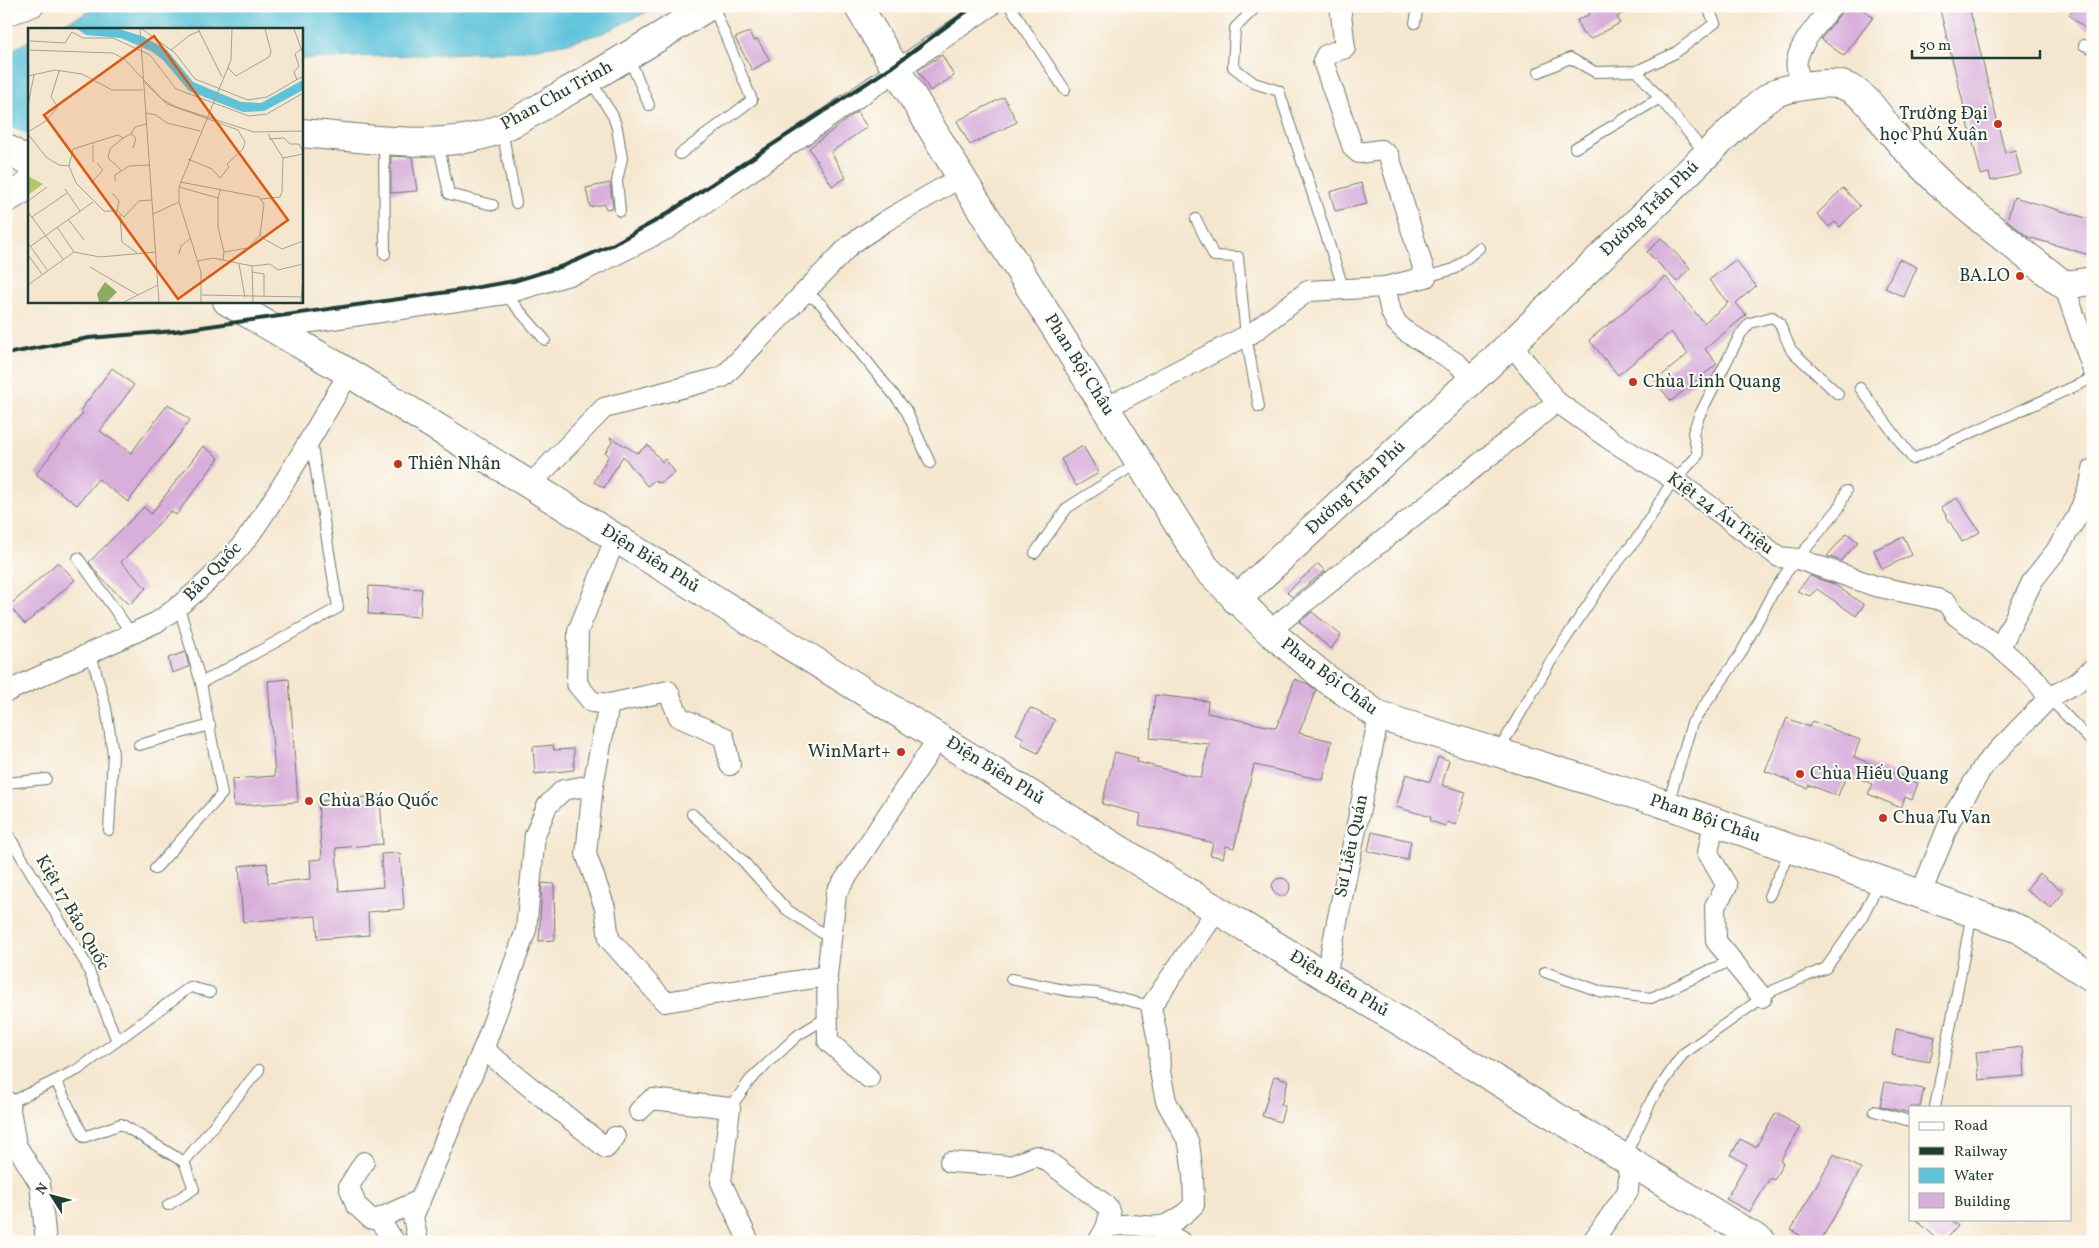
<svg xmlns="http://www.w3.org/2000/svg" width="2099" height="1248" viewBox="0 0 2099 1248" font-family="Vollkorn,serif">
  <style>
    .water { fill: #5dc2da; stroke: #3e8087 }
    .pier { fill: #f5e7cf }
    .building { fill: #d8aedb }
    .lines { fill: none; stroke-linecap: round; stroke-linejoin: round }
    .lane-casing { stroke: #6a786a; stroke-width: 12 }
    .street-casing { stroke: #6a786a; stroke-width: 22 }
    .secondary-casing { stroke: #6a786a; stroke-width: 30 }
    .lane { stroke: #fff; stroke-width: 10 }
    .street { stroke: #fff; stroke-width: 20 }
    .secondary { stroke: #fff; stroke-width: 28 }
    .rail { stroke: #1f3d34; stroke-width: 4 }
    .poi-dot { fill: #c8321e; stroke: #fdfcf7; stroke-width: 2 }
    .labels { text-anchor: middle; dominant-baseline: central; stroke-width: 4; stroke-linejoin: round; paint-order: stroke }
    .street-label { font-size: 18px; fill: #1f3d34; stroke: #fdfcf7 }
    .poi-label { font-size: 18px; fill: #1f3d34; stroke: #fdfcf7; text-anchor: start }
    .inset-road { fill: none; stroke: #9fa391; stroke-width: 1 }
    .view { fill: #de580e; fill-opacity: 0.15; stroke: #de580e; stroke-width: 2.5 }
    .inset-edge { fill: none; stroke: #1f3d34; stroke-width: 2.5 }
  </style>
  <rect width="100%" height="100%" fill="#fdfcf7"/>
  <filter id="ink" filterUnits="userSpaceOnUse"><feTurbulence type="fractalNoise" baseFrequency=".02" numOctaves="2"/><feDisplacementMap in="SourceGraphic" scale="10" xChannelSelector="R" yChannelSelector="G"/><feConvolveMatrix kernelMatrix="1 2 1 2 8 2 1 2 1" color-interpolation-filters="sRGB"/></filter>
  <filter id="wash" filterUnits="userSpaceOnUse"><feTurbulence type="fractalNoise" baseFrequency=".0096" numOctaves="4" result="noise"/><feDisplacementMap in="SourceGraphic" scale="20" xChannelSelector="R" yChannelSelector="G"/><feGaussianBlur stdDeviation="1.12" result="paint"/><feColorMatrix in="noise" values="0 0 0 0 0 0 0 0 0 0 0 0 0 0 0 0 0 1.4 0 .05"/><feComposite in="paint" operator="in"/></filter>
  <g filter="url(#wash)">
    <rect width="100%" height="100%" fill="#f5e7cf"/>
    <!-- water -->
    <g class="water">
      <path d="M102,6H659L603,33L564,44L518,51L301,59V29H52Z"/>
      <path d="M29,41V143L6,155V53Z"/>
    </g>
    <!-- pier -->
    <path class="pier" d="M6,126L29,135V145L6,158Z"/>
    <g id="blocks">
      <!-- building -->
      <g class="building">
        <path d="M1595,6H1635L1617,17L1620,23L1591,39L1582,33L1577,20L1590,14L1588,10Z"/>
        <path d="M1844,6H1858L1873,17L1844,56L1821,39L1841,13Z"/>
        <path d="M1939,6H1969L2005,153L2015,150L2021,174L1991,181L1989,173L1981,175Z"/>
        <path d="M2076,6H2093V23L2087,30L2069,15Z"/>
        <path d="M749,32L754,41L757,39L770,60L752,70L735,38Z"/>
        <path d="M942,55L954,76L930,91L918,70Z"/>
        <path d="M1004,97L1017,122L970,145L957,121Z"/>
        <path d="M857,112L867,127L831,152L846,178L832,186L809,148Z"/>
        <path d="M391,156L412,157L417,191L391,193Z"/>
        <path d="M610,183L613,208L606,209L604,204L590,207L586,188Z"/>
        <path d="M1361,183L1367,204L1335,211L1330,192Z"/>
        <path d="M1843,188L1860,206L1840,227L1835,222L1829,227L1817,214Z"/>
        <path d="M2014,197L2093,220V256L2028,237L2007,220Z"/>
        <path d="M1661,238L1690,268L1677,282L1647,252Z"/>
        <path d="M1899,259L1917,267L1904,297L1885,288Z"/>
        <path d="M1735,260L1756,286L1736,303L1746,315L1705,349L1717,364L1671,401L1655,381L1688,354L1671,332L1618,375L1589,340L1666,277L1704,323L1728,303L1709,280Z"/>
        <path d="M112,368L134,385L100,431L131,453L168,404L190,420L128,502L98,479L77,505L36,474L83,413L80,411Z"/>
        <path d="M610,437L637,453L648,445L662,462L665,459L675,472L661,483L660,482L657,483L655,480L647,486L623,456L604,488L594,482L609,455L605,453L612,442Z"/>
        <path d="M203,446L219,458L176,515L171,511L121,562L146,588L129,605L100,577L89,562L144,507L151,514Z"/>
        <path d="M1083,446L1099,473L1076,486L1061,459Z"/>
        <path d="M1957,498L1980,532L1962,542L1941,507Z"/>
        <path d="M1847,533L1858,542L1841,561L1827,556Z"/>
        <path d="M1904,537L1912,555L1882,569L1874,550Z"/>
        <path d="M58,562L75,580L25,624L9,606Z"/>
        <path d="M1318,564L1325,571L1292,597L1287,592Z"/>
        <path d="M1810,576L1834,584L1864,605L1856,616L1817,589L1810,596L1797,591Z"/>
        <path d="M369,586L422,589L420,617L368,614Z"/>
        <path d="M1312,612L1341,635L1331,649L1299,622Z"/>
        <path d="M185,652L189,667L172,673L168,658Z"/>
        <path d="M289,679L298,802L234,806L232,779L275,776L268,681Z"/>
        <path d="M1295,679L1308,684L1316,690L1299,733L1332,741L1323,780L1254,765L1234,848L1226,846L1223,858L1210,855L1213,843L1139,825L1141,814L1102,804L1115,752L1138,758L1137,762L1201,778L1209,744L1150,738L1155,695L1208,701L1207,713L1276,728Z"/>
        <path d="M1030,708L1055,720L1038,753L1021,745L1024,738L1016,734Z"/>
        <path d="M1787,718L1809,727L1812,721L1860,740L1854,757L1918,783L1912,800L1905,797L1901,808L1868,794L1873,784L1847,774L1838,796L1809,785L1807,788L1765,771Z"/>
        <path d="M553,745L554,750L574,749V770L535,774L533,747Z"/>
        <path d="M1438,757L1449,760L1442,785L1466,792L1456,825L1447,822L1445,826L1430,821L1431,817L1396,807L1406,774L1430,782Z"/>
        <path d="M380,796L383,844L336,848L339,891L383,887L381,854L400,853L404,909L368,912L369,935L318,939L316,916L243,922L239,866L267,863L268,883L311,879L310,860L322,859L318,801Z"/>
        <path d="M1372,832L1411,841L1407,860L1368,851Z"/>
        <path d="M2039,873L2064,892L2051,908L2026,890Z"/>
        <circle cx="1281" cy="887" r="9"/>
        <path d="M542,883L554,884L555,940L539,941Z"/>
        <path d="M1896,1029L1935,1037L1930,1062L1892,1055Z"/>
        <path d="M2023,1047L2025,1076L1979,1080L1976,1052Z"/>
        <path d="M1274,1076L1288,1080L1281,1105L1285,1106L1280,1122L1262,1116Z"/>
        <path d="M1885,1082L1924,1089L1920,1107H1910V1113L1880,1106Z"/>
        <path d="M1776,1113L1800,1127L1780,1161L1783,1163L1774,1180L1770,1178L1750,1212L1726,1199L1746,1164L1731,1155L1740,1139L1756,1147Z"/>
        <path d="M1834,1154L1861,1169L1820,1242H1811L1791,1230Z"/>
        <path d="M1915,1219H1950L1958,1226L1944,1242H1941Z"/>
      </g>
    </g>
  </g>
  <g filter="url(#ink)">
    <use href="#blocks" fill-opacity="0" stroke="#6a786a" stroke-width="1"/>
    <g class="lines">
      <!-- lane casing -->
      <g class="lane-casing">
        <g id="lane">
          <path d="M1010,6L1065,90"/>
          <path d="M1257,6L1235,28L1233,67L1254,83L1279,91L1344,290"/>
          <path d="M1415,23L1418,6"/>
          <path d="M2084,45L2093,49"/>
          <path d="M629,58L649,105"/>
          <path d="M1637,71L1706,154"/>
          <path d="M1539,72L1570,58L1595,72L1637,71L1675,53L1715,23L1707,6"/>
          <path d="M590,80L613,116L617,128L622,158L617,181L620,211"/>
          <path d="M502,130L516,203"/>
          <path d="M384,140L385,254"/>
          <path d="M438,141L449,194L493,205"/>
          <path d="M1575,148L1660,98"/>
          <path d="M680,154L752,100L713,6"/>
          <path d="M1196,219L1214,256L1238,257L1246,336L1259,407"/>
          <path d="M1426,277L1454,269L1479,248"/>
          <path d="M505,294L545,340"/>
          <path d="M802,295L815,299L822,305L906,410L930,463"/>
          <path d="M1860,388L1913,459L2093,378"/>
          <path d="M1035,553L1067,508L1137,463"/>
          <path d="M78,558L132,634"/>
          <path d="M91,654L106,708L113,754L109,830"/>
          <path d="M201,683L338,608L311,440"/>
          <path d="M2049,698L2093,743"/>
          <path d="M139,745L210,725"/>
          <path d="M1498,752L1549,664L1609,573L1639,536L1668,488L1698,455L1693,433L1699,416L1740,335L1750,323L1772,317L1779,322L1791,350L1838,394"/>
          <path d="M6,783L46,779"/>
          <path d="M1668,804L1692,723L1740,655L1772,594L1786,573L1839,508L1846,491"/>
          <path d="M692,814L743,861L786,909L831,939"/>
          <path d="M6,831L86,964L117,1041"/>
          <path d="M155,869L222,794L201,683L179,607"/>
          <path d="M1769,896L1791,849"/>
          <path d="M1545,972L1602,992L1651,998L1732,960"/>
          <path d="M1011,979L1069,991L1097,993L1151,1006"/>
          <path d="M56,1081L84,1137L121,1124L184,1162"/>
          <path d="M9,1103L79,1069L190,987L210,992"/>
          <path d="M1935,1107L1972,914"/>
          <path d="M730,1108L750,1080L798,1035L828,1017"/>
          <path d="M1874,1111L1910,1121"/>
          <path d="M1625,1156L1652,1099L1683,1054L1772,991L1826,968L1862,917L1880,881"/>
          <path d="M168,1205L194,1189L184,1162L259,1070"/>
        </g>
      </g>
      <!-- street casing -->
      <g class="street-casing">
        <g id="street">
          <path d="M6,16L34,6"/>
          <path d="M1803,87C1800,79 1795,69 1797,60C1801,41 1820,22 1832,6"/>
          <path d="M2064,285L2093,370"/>
          <path d="M1385,287L1391,312L1396,322L1405,331L1458,364L1473,380"/>
          <path d="M270,328L505,294L583,271L667,229L990,6"/>
          <path d="M1557,402L1612,441L1675,480L1779,557L1798,559L1875,586L1937,599L1947,603L1955,615L2000,648"/>
          <path d="M1105,408L1252,333L1308,291L1385,287L1426,277L1389,156L1381,150L1359,153L1353,148L1323,61L1326,55L1345,48L1340,6"/>
          <path d="M530,485L604,408L723,377L851,244L884,222L961,177"/>
          <path d="M1269,631L1557,402L1511,344"/>
          <path d="M6,692L157,622C188,601 229,564 251,533C287,482 317,426 349,373"/>
          <path d="M2049,698L2035,679L2000,648L2033,580L2056,551L2077,517L2090,485L2093,469"/>
          <path d="M609,704L668,691L679,717L724,737L730,765"/>
          <path d="M593,785L586,854L605,908L609,939L665,1002L827,976"/>
          <path d="M1714,821L1708,853L1727,886L1715,906L1716,941L1762,997"/>
          <path d="M1921,893L1951,819L1985,764L2049,698L2076,683L2093,668"/>
          <path d="M1326,976L1379,716"/>
          <path d="M483,1049L606,1148L615,1137"/>
          <path d="M869,1078L828,1041L827,976L836,893L939,737"/>
          <path d="M6,1101L9,1103L16,1145L40,1184L46,1242"/>
          <path d="M639,1111L652,1099L730,1108L721,1182L749,1242"/>
          <path d="M364,1162L349,1186L356,1205L371,1219H378L420,1200"/>
          <path d="M950,1162L1011,1166L1036,1156L1046,1160L1107,1206L1110,1213L1106,1228"/>
          <path d="M378,1219L395,1242"/>
          <path d="M1158,1228L1181,1242"/>
          <path d="M418,1242L413,1217L486,1042L526,930L535,835L547,806L563,790L593,785L609,704L592,702L577,684L578,631L616,537"/>
          <path d="M1098,1242L1106,1228C1146,1216 1155,1244 1194,1205L1193,1175L1189,1143L1166,1101L1160,1072L1159,1046L1151,1006L1217,910"/>
          <path d="M1592,1242L1628,1191L1629,1175L1625,1156"/>
        </g>
      </g>
      <!-- secondary casing -->
      <g class="secondary-casing">
        <g id="secondary">
          <path d="M858,6L961,177L1205,567L1269,631L1324,677L1379,716L1659,802L2019,929L2093,978"/>
          <path d="M301,133C353,137 424,148 475,137C507,130 535,110 563,94C612,66 661,36 709,6"/>
          <path d="M6,148L29,163"/>
          <path d="M6,199L29,185"/>
          <path d="M227,301L349,373L1217,910L1762,1242"/>
          <path d="M1236,600L1511,344L1739,123C1749,114 1766,97 1778,92C1792,87 1827,81 1842,85C1864,92 1875,111 1888,128C1938,190 2002,236 2064,285L2093,281"/>
        </g>
      </g>
      <!-- lane -->
      <use href="#lane" class="lane"/>
      <!-- street -->
      <use href="#street" class="street"/>
      <!-- secondary -->
      <use href="#secondary" class="secondary"/>
      <!-- rail -->
      <path class="rail" d="M6,354L89,338L175,331L462,290L514,281L563,266L612,245L657,220L893,66L974,6"/>
    </g>
  </g>
  <!-- markers -->
  <g class="poi-dot">
    <circle cx="1998" cy="124" r="5"/>
    <circle cx="2020" cy="276" r="5"/>
    <circle cx="1633" cy="382" r="5"/>
    <circle cx="398" cy="464" r="5"/>
    <circle cx="901" cy="752" r="5"/>
    <circle cx="1800" cy="774" r="5"/>
    <circle cx="309" cy="801" r="5"/>
    <circle cx="1883" cy="818" r="5"/>
  </g>
  <g class="labels">
    <!-- street labels -->
    <g class="street-label">
      <text transform="translate(557 96) rotate(-29)">Phan Chu Trinh</text>
      <text transform="translate(1650 209) rotate(-44)">Đường Trần Phú</text>
      <text transform="translate(1079 365) rotate(58)">Phan Bội Châu</text>
      <text transform="translate(1356 488) rotate(-43)">Đường Trần Phú</text>
      <text transform="translate(1720 514) rotate(36)">Kiệt 24 Ấu Triệu</text>
      <text transform="translate(650 559) rotate(32)">Điện Biên Phủ</text>
      <text transform="translate(213 572) rotate(-46)">Bảo Quốc</text>
      <text transform="translate(1329 677) rotate(37)">Phan Bội Châu</text>
      <text transform="translate(995 771) rotate(32)">Điện Biên Phủ</text>
      <text transform="translate(1705 819) rotate(19)">Phan Bội Châu</text>
      <text transform="translate(1352 846) rotate(-78)">Sư Liễu Quán</text>
      <text transform="translate(72 913) rotate(60)">Kiệt 17 Bảo Quốc</text>
      <text transform="translate(1339 984) rotate(31)">Điện Biên Phủ</text>
    </g>
    <!-- poi labels -->
    <g class="poi-label">
      <text x="1988" y="114" text-anchor="end">Trường Đại<tspan x="1988" dy="21">học Phú Xuân</tspan></text>
      <text x="2010" y="276" text-anchor="end">BA.LO</text>
      <text x="1643" y="382">Chùa Linh Quang</text>
      <text x="408" y="464">Thiên Nhân</text>
      <text x="891" y="752" text-anchor="end">WinMart+</text>
      <text x="1810" y="774">Chùa Hiếu Quang</text>
      <text x="319" y="801">Chùa Báo Quốc</text>
      <text x="1893" y="818">Chua Tu Van</text>
    </g>
  </g>
  <!-- overview -->
  <g transform="translate(28 28)">
    <rect width="275" height="275" fill="#f5e7cf"/>
    <path d="M0,148L15,156L0,167Z" fill="#b2c76b"/>
    <path d="M77,254L89,264L79,274H71L69,266Z" fill="#8dac5f"/>
    <path d="M49,1H91L114,8L139,22L165,54L213,74L233,75L275,52V62L236,83L215,84L161,63L135,32L123,23L93,10L58,7Z" fill="#5dc2da"/>
    <path class="inset-road" d="M112,1L131,274M114,1L147,25L167,51L220,72L239,69L275,48M170,1L194,49M266,1L275,26M2,13L37,15L44,4L55,10H85L122,27L148,61L221,88L239,86L275,65M0,22L85,25L96,31L134,71L148,79L226,104L275,103M143,22L162,7L172,3M200,40L208,48L241,29L243,24L237,1M0,48L27,42L54,46L84,62H115M269,52L266,44L271,38L267,26L273,21M116,54L139,76L210,102L217,114L215,121L199,136L201,139L192,150L184,141L160,131M0,77L6,47M117,85L128,87L139,95L172,103M0,104L18,93L30,79L23,69L31,43M0,106L18,129L31,137L41,138L45,121L90,107L95,110L103,106L107,99L118,96M103,106L108,110L105,120M241,111L256,110L262,116H271L275,123M65,117V134M255,130L275,126M41,138L48,155L76,183H89L96,189L111,173L124,172M93,142L80,130L82,121L95,110M87,153V147L101,138L121,137M152,154L231,169L236,176L232,207L236,211L254,221L275,213M63,155L75,142L69,135M151,159L190,170L192,162M37,161L52,183M84,165L91,173L89,183M190,170V199L196,224M233,171L252,169L254,164L255,130L240,106M0,173L19,159M0,184L35,231M125,186L151,174M92,187L94,214L109,225M4,189L39,165M40,191L56,212M29,199L46,224M0,215L20,243M3,218L65,174M151,226L153,218L163,210M0,227L14,246M195,232L196,224L220,220L232,207M170,233L185,230L224,238L242,236L250,242L275,236M211,236L217,269M224,238L225,274M62,239L110,267M224,244L236,246V269M0,257L46,224L72,229L128,224M174,267L275,269M96,274L130,257M173,274V244L151,174V159L203,32L204,1M273,274L275,247"/>
    <path class="view" d="M126,8L260,192L150,271L16,87Z"/>
    <rect width="275" height="275" class="inset-edge"/>
  </g>
  <!-- margin -->
  <rect width="2099" height="1248" fill="none" stroke="#fdfcf7" stroke-width="25"/>
  <!-- legend -->
  <rect x="1909" y="1106" width="162" height="115" fill="#fdfcf7" stroke="#a4b0a9"/>
  <rect x="1919" y="1122" width="25" height="8" fill="#ffffff" stroke="#a4b0a9"/>
  <text x="1954" y="1130" font-size="15" fill="#1f3d34">Road</text>
  <rect x="1919" y="1147" width="25" height="8" fill="#1f3d34" stroke="#a4b0a9"/>
  <text x="1954" y="1156" font-size="15" fill="#1f3d34">Railway</text>
  <rect x="1919" y="1168" width="25" height="15" fill="#5dc2da" stroke="#a4b0a9"/>
  <text x="1954" y="1180" font-size="15" fill="#1f3d34">Water</text>
  <rect x="1919" y="1193" width="25" height="15" fill="#d8aedb" stroke="#a4b0a9"/>
  <text x="1954" y="1206" font-size="15" fill="#1f3d34">Building</text>
  <!-- north arrow -->
  <g transform="translate(52 1196) rotate(306)" stroke="#fdfcf7" stroke-width="4" paint-order="stroke">
  <path d="M0-4L9 19L0 12L-9 19Z" fill="#1f3d34"/>
  <text y="-8" font-size="14" font-weight="bold" text-anchor="middle" fill="#1f3d34">N</text>
  </g>
  <!-- scale -->
  <path d="M1912 50v8h128v-8" fill="none" stroke="#1f3d34" stroke-width="2.5"/>
  <text x="1919" y="50" font-size="15" fill="#1f3d34" stroke="#fdfcf7" stroke-width="4" paint-order="stroke">50 m</text>
</svg>
